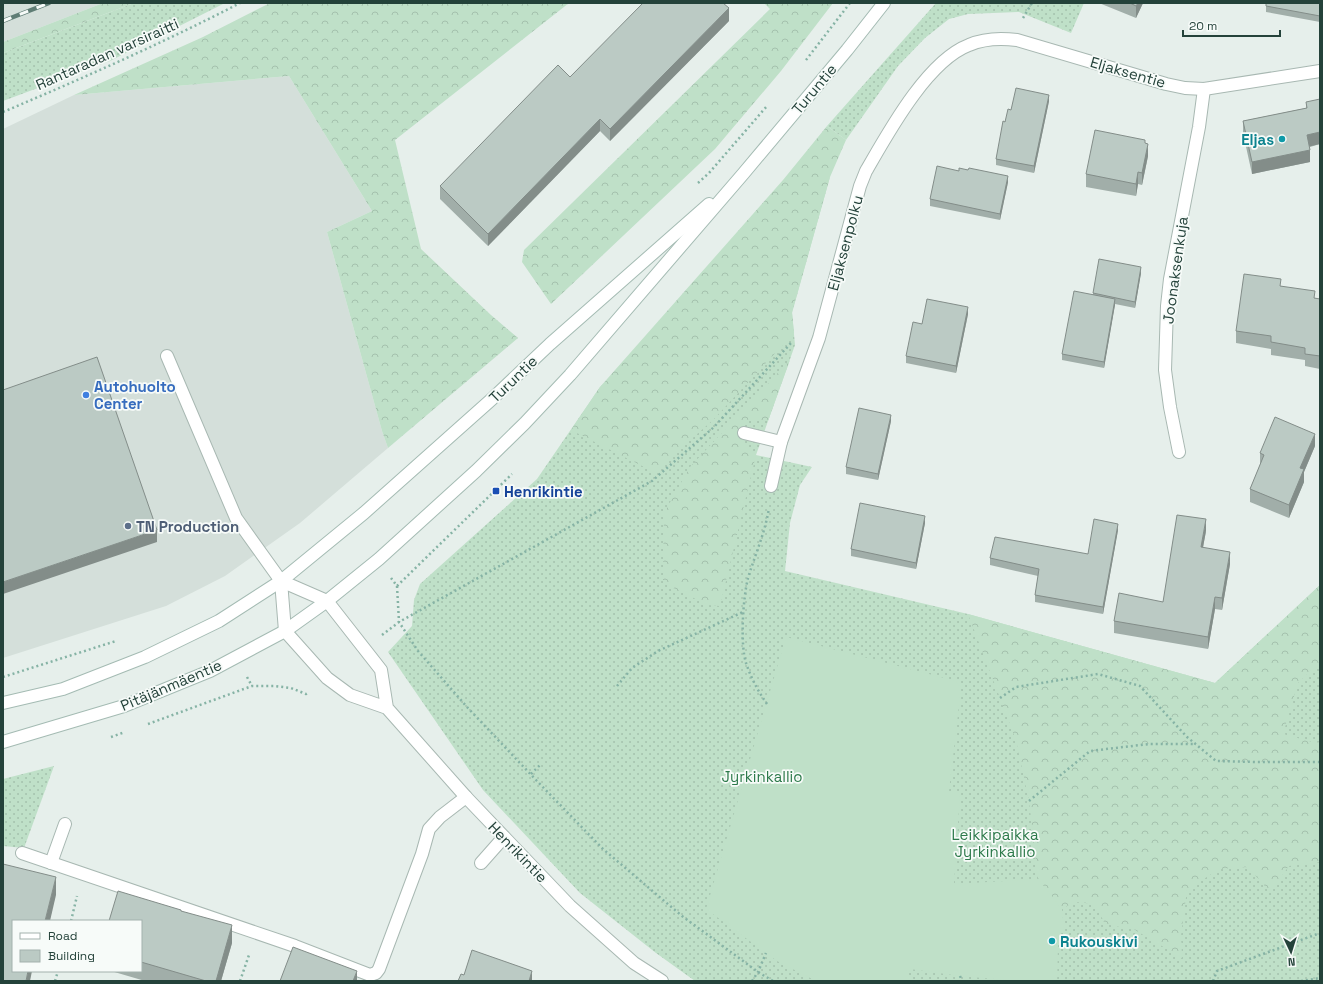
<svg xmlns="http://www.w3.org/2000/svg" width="1323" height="984" viewBox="0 0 1323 984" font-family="'Space Grotesk',sans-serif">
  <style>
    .built { fill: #d4dfda }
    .grass { fill: url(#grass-dots) }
    .forest { fill: url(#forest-crowns) }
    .garden { fill: #bfe0c8 }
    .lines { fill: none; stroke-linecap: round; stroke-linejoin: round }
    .service-casing { stroke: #a8b8b2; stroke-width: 14 }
    .minor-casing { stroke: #a8b8b2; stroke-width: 14 }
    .secondary-casing { stroke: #a4bbb3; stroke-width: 14 }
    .path { stroke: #86b3a5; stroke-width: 2.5; stroke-dasharray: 2 3; stroke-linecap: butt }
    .service { stroke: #fff; stroke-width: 12 }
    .minor { stroke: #fff; stroke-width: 12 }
    .secondary { stroke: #fff; stroke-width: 12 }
    .rail-casing { stroke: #5f7d75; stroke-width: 4.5 }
    .rail { stroke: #f7fbf9; stroke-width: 3; stroke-dasharray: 9; stroke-linecap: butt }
    .wall { fill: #a1aea9 }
    .shaded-wall { fill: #838d89 }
    .building { fill: #bbcac4; stroke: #838d89 }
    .culture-dot { fill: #0f9aa8; stroke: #f7fbf9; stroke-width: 1.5 }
    .shop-dot { fill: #3f7fe0; stroke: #f7fbf9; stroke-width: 1.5 }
    .transit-dot { fill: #1a4fb4; stroke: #f7fbf9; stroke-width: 1.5 }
    .service-dot { fill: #5c6f8a; stroke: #f7fbf9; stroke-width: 1.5 }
    .labels { text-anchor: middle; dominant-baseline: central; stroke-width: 3.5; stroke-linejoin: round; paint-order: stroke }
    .street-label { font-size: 15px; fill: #24423a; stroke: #f7fbf9 }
    .culture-label { font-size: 15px; font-weight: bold; fill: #0d838f; stroke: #f7fbf9; text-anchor: end }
    .shop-label { font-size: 15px; font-weight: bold; fill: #366cbe; stroke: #f7fbf9; text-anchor: start }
    .transit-label { font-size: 15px; font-weight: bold; fill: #164399; stroke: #f7fbf9; text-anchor: start }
    .service-label { font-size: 15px; font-weight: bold; fill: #4e5e75; stroke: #f7fbf9; text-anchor: start }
    .park-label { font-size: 15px; fill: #2d7a4b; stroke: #f7fbf9 }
  </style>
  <defs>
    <pattern id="grass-dots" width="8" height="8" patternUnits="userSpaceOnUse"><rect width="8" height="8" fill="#bfe0c8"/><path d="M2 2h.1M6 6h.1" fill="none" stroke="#a4c1ad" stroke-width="1.8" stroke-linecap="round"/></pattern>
    <pattern id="forest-crowns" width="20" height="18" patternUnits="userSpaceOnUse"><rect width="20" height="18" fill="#bfe0c8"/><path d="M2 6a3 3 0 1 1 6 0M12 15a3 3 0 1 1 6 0" fill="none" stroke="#a4c1ad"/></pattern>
  </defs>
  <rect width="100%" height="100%" fill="#e6efeb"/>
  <!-- built -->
  <g class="built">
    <path d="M3,3H103L3,42Z"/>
    <path d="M289,76L372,211L327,232L382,431L388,448L300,523L225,576L166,606L3,658V129L74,95Z"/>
  </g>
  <!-- grass -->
  <g class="grass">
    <path d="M134,3H225L110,61L3,101V53Z"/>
    <path d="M936,3H1084L1071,33L1019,12L968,14L949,19L925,38L898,66L846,140L827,126Z"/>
    <path d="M830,177L792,313L795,345L756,455L812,467L800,485L790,523L785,571L968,614L1215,683L1320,585V981H695L656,953L580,893L483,790L388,652L412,626L414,600L420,584L537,479L600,387Z"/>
    <path d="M54,766L24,848L3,846V779Z"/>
  </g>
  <!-- forest -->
  <g class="forest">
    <path d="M103,3H134L3,53V42Z"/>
    <path d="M270,3H569L395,140L421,249L491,315L518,338L388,448L382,431L327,232L372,211L289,76L74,95L203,37Z"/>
    <path d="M764,3H833L781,71L715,149L551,304L522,262L524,250L770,9Z"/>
    <path d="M827,126L846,140L830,177L792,312L794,333L713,420L654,472L571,430L600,387L783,180Z"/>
    <path d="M790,360L768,421L749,419L739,427L740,441L756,455L720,606L708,605L663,583L664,513L690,467Z"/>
    <path d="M1320,585V662L1298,683L1283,734L1316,743L1320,742V862L1289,866L1270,892L1248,867L1219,869L1187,890L1181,935L1182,958L1135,930L1105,924L1095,904L1075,902L1062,909L1038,879L1029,801L1016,740L968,614L1215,683Z"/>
  </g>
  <!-- garden -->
  <path class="garden" d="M786,637L956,681L961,688L949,791L960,793L954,884L1038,879L1062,909L1064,929L1060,935L1058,946L1057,981H1017L960,976L910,969L907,981H816L777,961L706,909Z"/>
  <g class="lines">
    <!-- service casing -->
    <g class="service-casing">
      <g id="service">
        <path d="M167,356L236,518L281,581"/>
        <path d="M22,853L295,946L370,975L376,973L379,969L422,854L429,829L440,817L466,797"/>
        <path d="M51,863L65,824"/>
        <path d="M481,863L504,837"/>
      </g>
    </g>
    <!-- minor casing -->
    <g class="minor-casing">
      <g id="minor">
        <path d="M744,433L781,442"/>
        <path d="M1179,452L1170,407L1165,370L1167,306L1170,279L1199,127L1204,89"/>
        <path d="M771,486L781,442L819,338L860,186L866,171C888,133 927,61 969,45C985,38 1001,38 1017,40L1166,84L1185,88L1204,89L1320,71"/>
        <path d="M387,708L381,670L327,601L281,581L285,631L327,678L350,695L387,708L466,797L570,906L634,963L662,981"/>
      </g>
    </g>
    <!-- secondary casing -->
    <g class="secondary-casing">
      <g id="secondary">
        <path d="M3,703L63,689L145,657L219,621L281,581L364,513L492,399L550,344L709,204"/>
        <path d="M3,742L124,706L210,671L285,631L327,601L379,559L476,471L525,423L570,375L743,174L847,50L884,3"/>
      </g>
    </g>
    <!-- path -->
    <g class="path">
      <path d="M1023,18L1032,3"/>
      <path d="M806,60L850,3"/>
      <path d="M3,112C83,78 163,43 240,3"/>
      <path d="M698,183L709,173L767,106"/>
      <path d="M391,578L397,586L399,622L418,651L467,707L536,780L603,849L682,916L758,972L773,981"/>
      <path d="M397,586L512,474"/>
      <path d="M382,635L399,622L652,481L714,427L791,343"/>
      <path d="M3,677L116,641"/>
      <path d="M247,677L252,686"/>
      <path d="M617,686L632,668L658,651L743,612"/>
      <path d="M1000,698L1016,687L1098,674L1140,686L1187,737L1216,761L1255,762H1320"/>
      <path d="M767,704C758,691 751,678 746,663C740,644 743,598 748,578C755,555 765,533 769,508"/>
      <path d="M148,724L252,686H275L291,688L306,694L309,692"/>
      <path d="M111,737L125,732"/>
      <path d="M531,774L541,764"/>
      <path d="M1029,801L1090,751L1149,744H1196"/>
      <path d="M71,921L77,896"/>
      <path d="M960,976L962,981"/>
      <path d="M55,981L58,971"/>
      <path d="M240,981L249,955"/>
      <path d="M752,981L758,972L766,953"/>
      <path d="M1213,981L1217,971L1320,933"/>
      <path d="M1301,981L1320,978"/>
    </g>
    <!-- service -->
    <use href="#service" class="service"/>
    <!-- minor -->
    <use href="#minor" class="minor"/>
    <!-- secondary -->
    <use href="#secondary" class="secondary"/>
    <!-- rail casing -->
    <g class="rail-casing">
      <path id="rail" d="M3,21L49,3"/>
    </g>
    <!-- rail -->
    <use href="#rail" class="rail"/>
  </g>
  <!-- wall -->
  <g class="wall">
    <path d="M1099,3H1143L1136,18Z"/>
    <path d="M1320,3V22L1266,12V6Z"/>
    <path d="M729,21L610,141L600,131L488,246L440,199V186L570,77Z"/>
    <path d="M1049,101L1034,173L996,165V159L1005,122L1011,110Z"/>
    <path d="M1306,102L1320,144L1310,147V162L1252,174L1243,133V121L1306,108Z"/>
    <path d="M1145,143L1148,156L1142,185L1138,184L1136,196L1086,187V174Z"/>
    <path d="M1008,182L1000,220L930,206V199Z"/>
    <path d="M1141,273L1135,308L1115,304L1104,368L1062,360V354L1093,294V293Z"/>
    <path d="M1281,286L1315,298L1320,299V369L1305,366V360L1271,355V349L1236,343V331Z"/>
    <path d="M968,314L956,373L906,363V356L922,324Z"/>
    <path d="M891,421L878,480L846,474V467Z"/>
    <path d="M1315,446L1304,472V482L1289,518L1250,502V489L1260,465V453Z"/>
    <path d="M925,523L916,569L851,556V549Z"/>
    <path d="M1118,530L1103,614L1035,602V595L1038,576L990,565V558L1088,554Z"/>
    <path d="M1206,531L1203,547L1230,564L1222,610L1215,609L1208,649L1114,633V621L1163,602Z"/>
    <path d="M181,911L232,943L221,981H145L111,971H141V921Z"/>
  </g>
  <!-- shaded-wall -->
  <g class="shaded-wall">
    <path d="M1138,3H1143L1136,18V6Z"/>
    <path d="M729,8V21L610,141V129Z"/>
    <path d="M1049,95V101L1034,173V166Z"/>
    <path d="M600,119V131L488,246V234Z"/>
    <path d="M1320,132V144L1307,147V135Z"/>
    <path d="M1148,144V156L1142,185V173Z"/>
    <path d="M1310,150V162L1252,174V162Z"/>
    <path d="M1138,172V184L1136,196V184Z"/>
    <path d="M1008,176V182L1000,220V214Z"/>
    <path d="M1141,267V273L1135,308V302Z"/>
    <path d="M1115,299V305L1104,368V362Z"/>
    <path d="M968,307V314L956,373V366Z"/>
    <path d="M891,415V421L878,480V474Z"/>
    <path d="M1315,434V446L1304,472V482L1289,518V505L1300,468Z"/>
    <path d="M925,516V523L916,569V563Z"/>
    <path d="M1206,519V531L1201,558V547Z"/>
    <path d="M1118,524V530L1103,614V607Z"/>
    <path d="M157,530V542L3,594V582Z"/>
    <path d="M1230,552V564L1222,610V598Z"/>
    <path d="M1215,597V609L1208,649V637Z"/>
    <path d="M56,877V895L50,921H45Z"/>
    <path d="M232,925V943L221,981H216Z"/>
    <path d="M28,971H32L30,981H26Z"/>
    <path d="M357,971V981H353Z"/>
    <path d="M532,971V981H529Z"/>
  </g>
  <!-- building -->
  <g class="building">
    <path d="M643,3H723L729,8L610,129L600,119L488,234L440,186L558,65L570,77Z"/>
    <path d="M1130,3H1138L1136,6Z"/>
    <path d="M1266,3H1320V16L1266,6Z"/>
    <path d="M1016,88L1049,95L1034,166L996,159L1003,121L1005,122L1008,109L1011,110Z"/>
    <path d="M1320,99V132L1307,135L1310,150L1252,162L1243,121L1307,108L1306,102Z"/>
    <path d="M1095,130L1145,140V143L1148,144L1142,173L1138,172L1136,184L1086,174Z"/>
    <path d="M937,166L959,171V168L968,170L969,168L1008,176L1000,214L930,199Z"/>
    <path d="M1099,259L1141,267L1135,302L1093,293Z"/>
    <path d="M1244,274L1281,279L1280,286L1315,291L1314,298L1320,299V356L1305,354V348L1271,342V336L1236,331Z"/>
    <path d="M1074,291L1115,299L1104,362L1062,354Z"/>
    <path d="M927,299L968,307L956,366L906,356L913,322L922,324Z"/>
    <path d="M97,357L157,530L3,582V390Z"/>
    <path d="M859,408L891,415L878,474L846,467Z"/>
    <path d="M1275,417L1315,434L1300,468L1304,469L1289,505L1250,489L1264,455L1260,453Z"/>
    <path d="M860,503L925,516L916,563L851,549Z"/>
    <path d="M1177,515L1206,519L1201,547L1230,552L1222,598L1215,597L1208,637L1114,621L1119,593L1163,602Z"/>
    <path d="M1094,519L1118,524L1103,607L1035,595L1039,569L990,558L995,537L1088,554Z"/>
    <path d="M3,864L56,877L45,921H13V971H28L26,981H3Z"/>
    <path d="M118,891L181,910V911L232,925L216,981H206L141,962V921H109Z"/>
    <path d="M293,947L357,971L353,981H280Z"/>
    <path d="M472,950L532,971L529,981H458L461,974L464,975Z"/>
  </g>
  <!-- markers -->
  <g class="culture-dot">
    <circle cx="1282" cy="139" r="4"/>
    <circle cx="1052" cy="941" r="4"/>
  </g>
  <circle class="shop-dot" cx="86" cy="395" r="4"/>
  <rect class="transit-dot" x="492" y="487" width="8" height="8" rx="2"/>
  <circle class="service-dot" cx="128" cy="526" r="4"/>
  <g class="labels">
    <!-- street labels -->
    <g class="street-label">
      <text transform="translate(107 54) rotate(-24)">Rantaradan varsiraitti</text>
      <text transform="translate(1128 72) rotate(16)">Eljaksentie</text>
      <text transform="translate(814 89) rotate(-50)">Turuntie</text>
      <text transform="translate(845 243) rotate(-75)">Eljaksenpolku</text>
      <text transform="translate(1175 270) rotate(-82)">Joonaksenkuja</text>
      <text transform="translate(513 379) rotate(-44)">Turuntie</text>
      <text transform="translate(171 685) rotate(-23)">Pitäjänmäentie</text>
      <text transform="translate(518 852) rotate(46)">Henrikintie</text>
    </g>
    <!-- culture labels -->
    <g class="culture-label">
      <text x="1274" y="139">Eljas</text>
      <text x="1060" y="941" text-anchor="start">Rukouskivi</text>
    </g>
    <!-- shop labels -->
    <g class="shop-label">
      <text x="94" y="386">Autohuolto<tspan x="94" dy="17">Center</tspan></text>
    </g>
    <!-- transit labels -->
    <g class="transit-label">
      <text x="504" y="491">Henrikintie</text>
    </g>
    <!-- service labels -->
    <g class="service-label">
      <text x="136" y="526">TN Production</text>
    </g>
    <!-- park labels -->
    <g class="park-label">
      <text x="762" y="776">Jyrkinkallio</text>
      <text x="995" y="834">Leikkipaikka<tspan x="995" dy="17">Jyrkinkallio</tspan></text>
    </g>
  </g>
  <!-- border -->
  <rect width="1323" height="984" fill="none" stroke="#24423a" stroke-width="8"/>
  <!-- legend -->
  <rect x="12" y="920" width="130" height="52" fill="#f7fbf9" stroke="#a3b1ad"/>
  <rect x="20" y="933" width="20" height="6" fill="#ffffff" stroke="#a3b1ad"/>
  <text x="48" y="940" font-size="12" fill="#24423a">Road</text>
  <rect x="20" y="950" width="20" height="12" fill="#bbcac4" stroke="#a3b1ad"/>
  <text x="48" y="960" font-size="12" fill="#24423a">Building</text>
  <!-- north arrow -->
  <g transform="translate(1291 952) rotate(176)" stroke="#f7fbf9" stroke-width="3" paint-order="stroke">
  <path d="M0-3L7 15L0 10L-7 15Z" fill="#24423a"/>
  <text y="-6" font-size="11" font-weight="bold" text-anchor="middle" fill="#24423a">N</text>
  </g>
  <!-- scale -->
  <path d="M1183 30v6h97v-6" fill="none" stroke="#24423a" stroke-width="2"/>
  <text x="1189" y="30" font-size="12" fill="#24423a" stroke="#f7fbf9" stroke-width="3" paint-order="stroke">20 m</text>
</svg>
